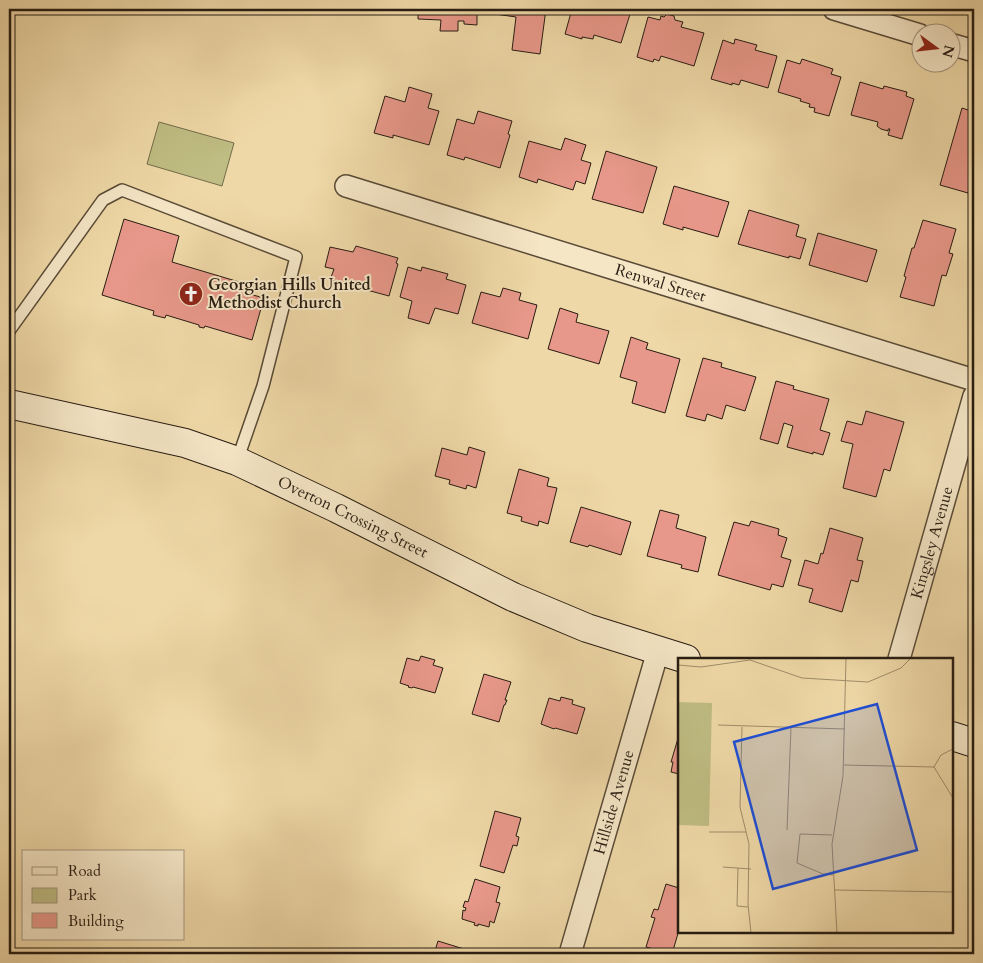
<svg xmlns="http://www.w3.org/2000/svg" width="983" height="963" viewBox="0 0 983 963" font-family="Cardo,serif">
  <style>
    .green { fill: #bfbd83; stroke: #736c4a }
    .building { fill: #e8988a; stroke: #271c12 }
    .lines { fill: none; stroke-linecap: round; stroke-linejoin: round }
    .lane-casing { stroke: #594b37; stroke-width: 14 }
    .street-casing { stroke: #594b37; stroke-width: 24 }
    .secondary-casing { stroke: #271c12; stroke-width: 30 }
    .lane { stroke: #f5e6c6; stroke-width: 11 }
    .street { stroke: #f5e6c6; stroke-width: 21 }
    .secondary { stroke: #f5e6c6; stroke-width: 28 }
    .labels { text-anchor: middle; dominant-baseline: central; stroke-width: 4; stroke-linejoin: round; paint-order: stroke }
    .street-label { font-size: 16px; fill: #271c12; stroke: #f5e6c6 }
    .poi-label { font-size: 16px; font-weight: bold; fill: #271c12; stroke: #f5e6c6; text-anchor: start }
    .inset-road { fill: none; stroke: #9f8d6b; stroke-width: 1 }
    .view { fill: #1d4ed8; fill-opacity: 0.15; stroke: #1d4ed8; stroke-width: 2.5 }
    .inset-edge { fill: none; stroke: #271c12; stroke-width: 2.5 }
  </style>
  <rect width="100%" height="100%" fill="#efd8a7"/>
  <filter id="stains"><feTurbulence type="fractalNoise" baseFrequency=".004" numOctaves="4"/><feColorMatrix values="0 0 0 0 .2 0 0 0 0 .09 0 0 0 0 .02 0 0 0 .5 -.17"/></filter>
  <radialGradient id="worn" r=".72"><stop offset=".6" stop-color="#630" stop-opacity="0"/><stop offset="1" stop-color="#630" stop-opacity=".3"/></radialGradient>
  <!-- green -->
  <path class="green" d="M159,122L234,143L222,186L147,164Z"/>
  <!-- building -->
  <g class="building">
    <path d="M418,9H477V25L464,24V21H458V31H440L441,20L418,19Z"/>
    <path d="M489,9H546L540,54L512,50L516,17L488,13Z"/>
    <path d="M572,9H623L631,11L621,43L594,35L593,39L582,37V39L565,34Z"/>
    <path d="M667,14L674,16L675,20L683,22L681,27L704,33L694,66L661,56L659,61L654,59L653,62L637,57L648,17L660,20L661,16L664,17Z"/>
    <path d="M735,39L757,45L755,50L777,56L768,88L741,80L739,85L732,83V85L711,79L723,40L734,44Z"/>
    <path d="M802,59L833,69L831,74L841,77L829,116L814,112L815,108L809,107L810,104L800,101L801,99L778,92L787,60L800,64Z"/>
    <path d="M860,82L883,89L884,86L907,92L906,96L914,99L902,139L888,135L890,129H888V131L881,129L877,126L878,122L851,115Z"/>
    <path d="M409,87L432,94L428,108L439,111L429,145L393,135V138L374,133L385,96L405,102Z"/>
    <path d="M962,108L974,112V173L968,193L940,185Z"/>
    <path d="M478,111L512,121L508,134L510,135L500,168L465,157L464,160L447,155L457,119L474,124Z"/>
    <path d="M565,138L586,145L581,160L591,163L585,184L576,181L573,190L538,179L537,183L519,177L529,141L561,150Z"/>
    <path d="M606,151L657,167L643,213L592,199Z"/>
    <path d="M674,186L729,202L718,237L683,227V230L663,224Z"/>
    <path d="M749,210L799,225L796,236L806,239L800,259L789,256V258L738,244Z"/>
    <path d="M124,219L179,236L172,262L256,287L253,295L264,298L252,340L205,326L204,328L199,327V325L166,315L165,318L153,315L154,311L102,295Z"/>
    <path d="M923,220L956,229L949,253L953,254L946,276L942,275L934,306L900,297L906,277L904,276L912,248H914Z"/>
    <path d="M818,233L877,250L867,282L809,265Z"/>
    <path d="M356,246L398,258L396,263L398,264L389,296L330,280L334,269L325,267L330,247L353,252Z"/>
    <path d="M408,267L421,271L422,267L448,274L446,279L466,285L458,314L435,308L429,324L408,318L412,301L400,297Z"/>
    <path d="M503,288L521,293L519,300L537,305L528,339L472,323L481,292L500,297Z"/>
    <path d="M560,308L578,314L576,322L609,331L599,364L548,349Z"/>
    <path d="M631,337L648,343L646,349L680,359L665,413L632,403L637,382L620,377Z"/>
    <path d="M703,358L722,363L721,367L756,377L745,411L726,405L722,419L707,414L705,421L686,416Z"/>
    <path d="M776,381L794,386L793,389L829,399L820,430L830,433L823,455L813,452V454L787,447L793,426L784,423L778,444L760,439Z"/>
    <path d="M866,411L904,422L890,471L884,469L876,497L843,488L853,444L841,441L847,421L862,425Z"/>
    <path d="M469,447L485,452L476,488L467,485L466,489L449,484L450,480L435,476L442,448L467,455Z"/>
    <path d="M519,469L549,478L547,486L557,488L548,524L539,521L538,526L521,521L522,517L507,513Z"/>
    <path d="M581,507L631,522L621,555L589,545L588,547L570,542Z"/>
    <path d="M660,510L679,515L676,528L706,537L698,572L681,568L682,565L647,556Z"/>
    <path d="M751,521L779,529L778,535L787,538L781,557L791,560L783,587L772,584L770,590L718,575L734,522L749,526Z"/>
    <path d="M830,528L863,538L857,560L863,561L858,582L851,580L842,612L809,602L813,589L798,585L805,560L818,564L821,553L823,554Z"/>
    <path d="M421,656L435,660L433,665L443,668L435,693L413,687L412,688L408,687L409,686L400,683L407,658L419,661Z"/>
    <path d="M484,674L511,682L505,700H507L505,705H504L499,722L472,714Z"/>
    <path d="M561,697L573,700L572,704L585,708L577,734L555,728L554,729L541,724L549,698L560,701Z"/>
    <path d="M679,735V774L671,772L673,762H671Z"/>
    <path d="M495,811L521,818L516,836L519,837L517,846L513,845L504,873L480,866Z"/>
    <path d="M475,879L500,887L496,902L500,903L494,923L490,921L489,927L478,924V926L474,925L475,923L462,919L463,910L465,911L466,908L463,907L465,901L468,902Z"/>
    <path d="M666,884L679,888V930L672,954L646,947L655,918L651,917L654,909L658,910Z"/>
    <path d="M438,941L480,954H434Z"/>
  </g>
  <g class="lines">
    <!-- lane casing -->
    <g class="lane-casing">
      <path id="lane" d="M9,331L103,200L122,190L296,257L263,386L237,461"/>
    </g>
    <!-- street casing -->
    <g class="street-casing">
      <g id="street">
        <path d="M834,9L920,35"/>
        <path d="M950,44L974,51"/>
        <path id="s1" d="M346,186L974,380"/>
        <path id="s2" d="M899,659L974,396"/>
        <path id="s3" d="M570,954L658,651"/>
      </g>
    </g>
    <!-- secondary casing -->
    <g class="secondary-casing">
      <g id="secondary">
        <path id="s4" d="M9,404L185,443L237,461L336,508L513,597L587,628L686,659"/>
        <path d="M952,736L974,743"/>
      </g>
    </g>
    <!-- lane -->
    <use href="#lane" class="lane"/>
    <!-- street -->
    <use href="#street" class="street"/>
    <!-- secondary -->
    <use href="#secondary" class="secondary"/>
  </g>
  <!-- icons -->
  <defs>
    <g id="church-disc" transform="scale(1.25)"><circle r="9.5" fill="#8f2418" stroke="#f5e6c6"/><path d="M-1.2-6h2.4v3.5h3.3v2.4h-3.3V6h-2.4V-.1h-3.3v-2.4h3.3Z" fill="#fff"/></g>
  </defs>
  <g fill-rule="evenodd">
    <use href="#church-disc" x="191" y="294"/>
  </g>
  <g class="labels">
    <!-- street labels -->
    <g class="street-label">
      <text stroke="none"><textPath href="#s1" startOffset="329">Renwal Street</textPath></text>
      <text stroke="none"><textPath href="#s4" startOffset="364">Overton Crossing Street</textPath></text>
      <text stroke="none"><textPath href="#s2" startOffset="121">Kingsley Avenue</textPath></text>
      <text stroke="none"><textPath href="#s3" startOffset="158">Hillside Avenue</textPath></text>
    </g>
    <!-- poi labels -->
    <g class="poi-label">
      <text x="208" y="285">Georgian Hills United<tspan x="208" dy="18">Methodist Church</tspan></text>
    </g>
  </g>
  <!-- overview -->
  <g transform="translate(678 658)">
    <rect width="275" height="275" fill="#efd8a7"/>
    <path d="M0,44L34,45L31,168L0,167Z" fill="#bfbd83"/>
    <path class="inset-road" d="M0,7L23,9L72,2L124,20L190,24L223,10L233,0M40,67L167,71M64,69L62,149L71,186L70,246L73,275M166,107L256,109L263,97L275,91M256,109L275,140M109,172L113,70M31,174H68M154,177L122,176L119,205L145,216L155,217M45,209L73,211M60,210L59,248L70,249M156,232L275,234M159,275L154,186L165,118L168,0"/>
    <path class="view" d="M199,46L239,192L95,231L56,84Z"/>
    <rect width="275" height="275" class="inset-edge"/>
  </g>
  <!-- margin -->
  <rect width="983" height="963" fill="none" stroke="#efd8a7" stroke-width="30"/>
  <rect x="10" y="10" width="963" height="943" fill="none" stroke="#271c12" stroke-width="2.5"/>
  <rect x="15" y="15" width="953" height="933" fill="none" stroke="#271c12"/>
  <!-- legend -->
  <rect x="22" y="850" width="162" height="90" fill="#f5e6c6" stroke="#a3957e"/>
  <rect x="32" y="867" width="25" height="8" fill="#f5e6c6" stroke="#a3957e"/>
  <text x="68" y="876" font-size="15" fill="#271c12">Road</text>
  <rect x="32" y="888" width="25" height="15" fill="#bfbd83" stroke="#a3957e"/>
  <text x="68" y="900" font-size="15" fill="#271c12">Park</text>
  <rect x="32" y="913" width="25" height="15" fill="#e8988a" stroke="#a3957e"/>
  <text x="68" y="926" font-size="15" fill="#271c12">Building</text>
  <!-- north arrow -->
  <g transform="translate(936 48) rotate(105)"><circle r="24" fill="#f5e6c6" stroke="#a3957e"/>
  <path d="M0-4L9 19L0 12L-9 19Z" fill="#8f2418"/>
  <text y="-8" font-size="14" font-weight="bold" text-anchor="middle" fill="#271c12">N</text>
  </g>
  <rect width="100%" height="100%" filter="url(#stains)"/>
  <rect width="100%" height="100%" fill="url(#worn)"/>
</svg>
